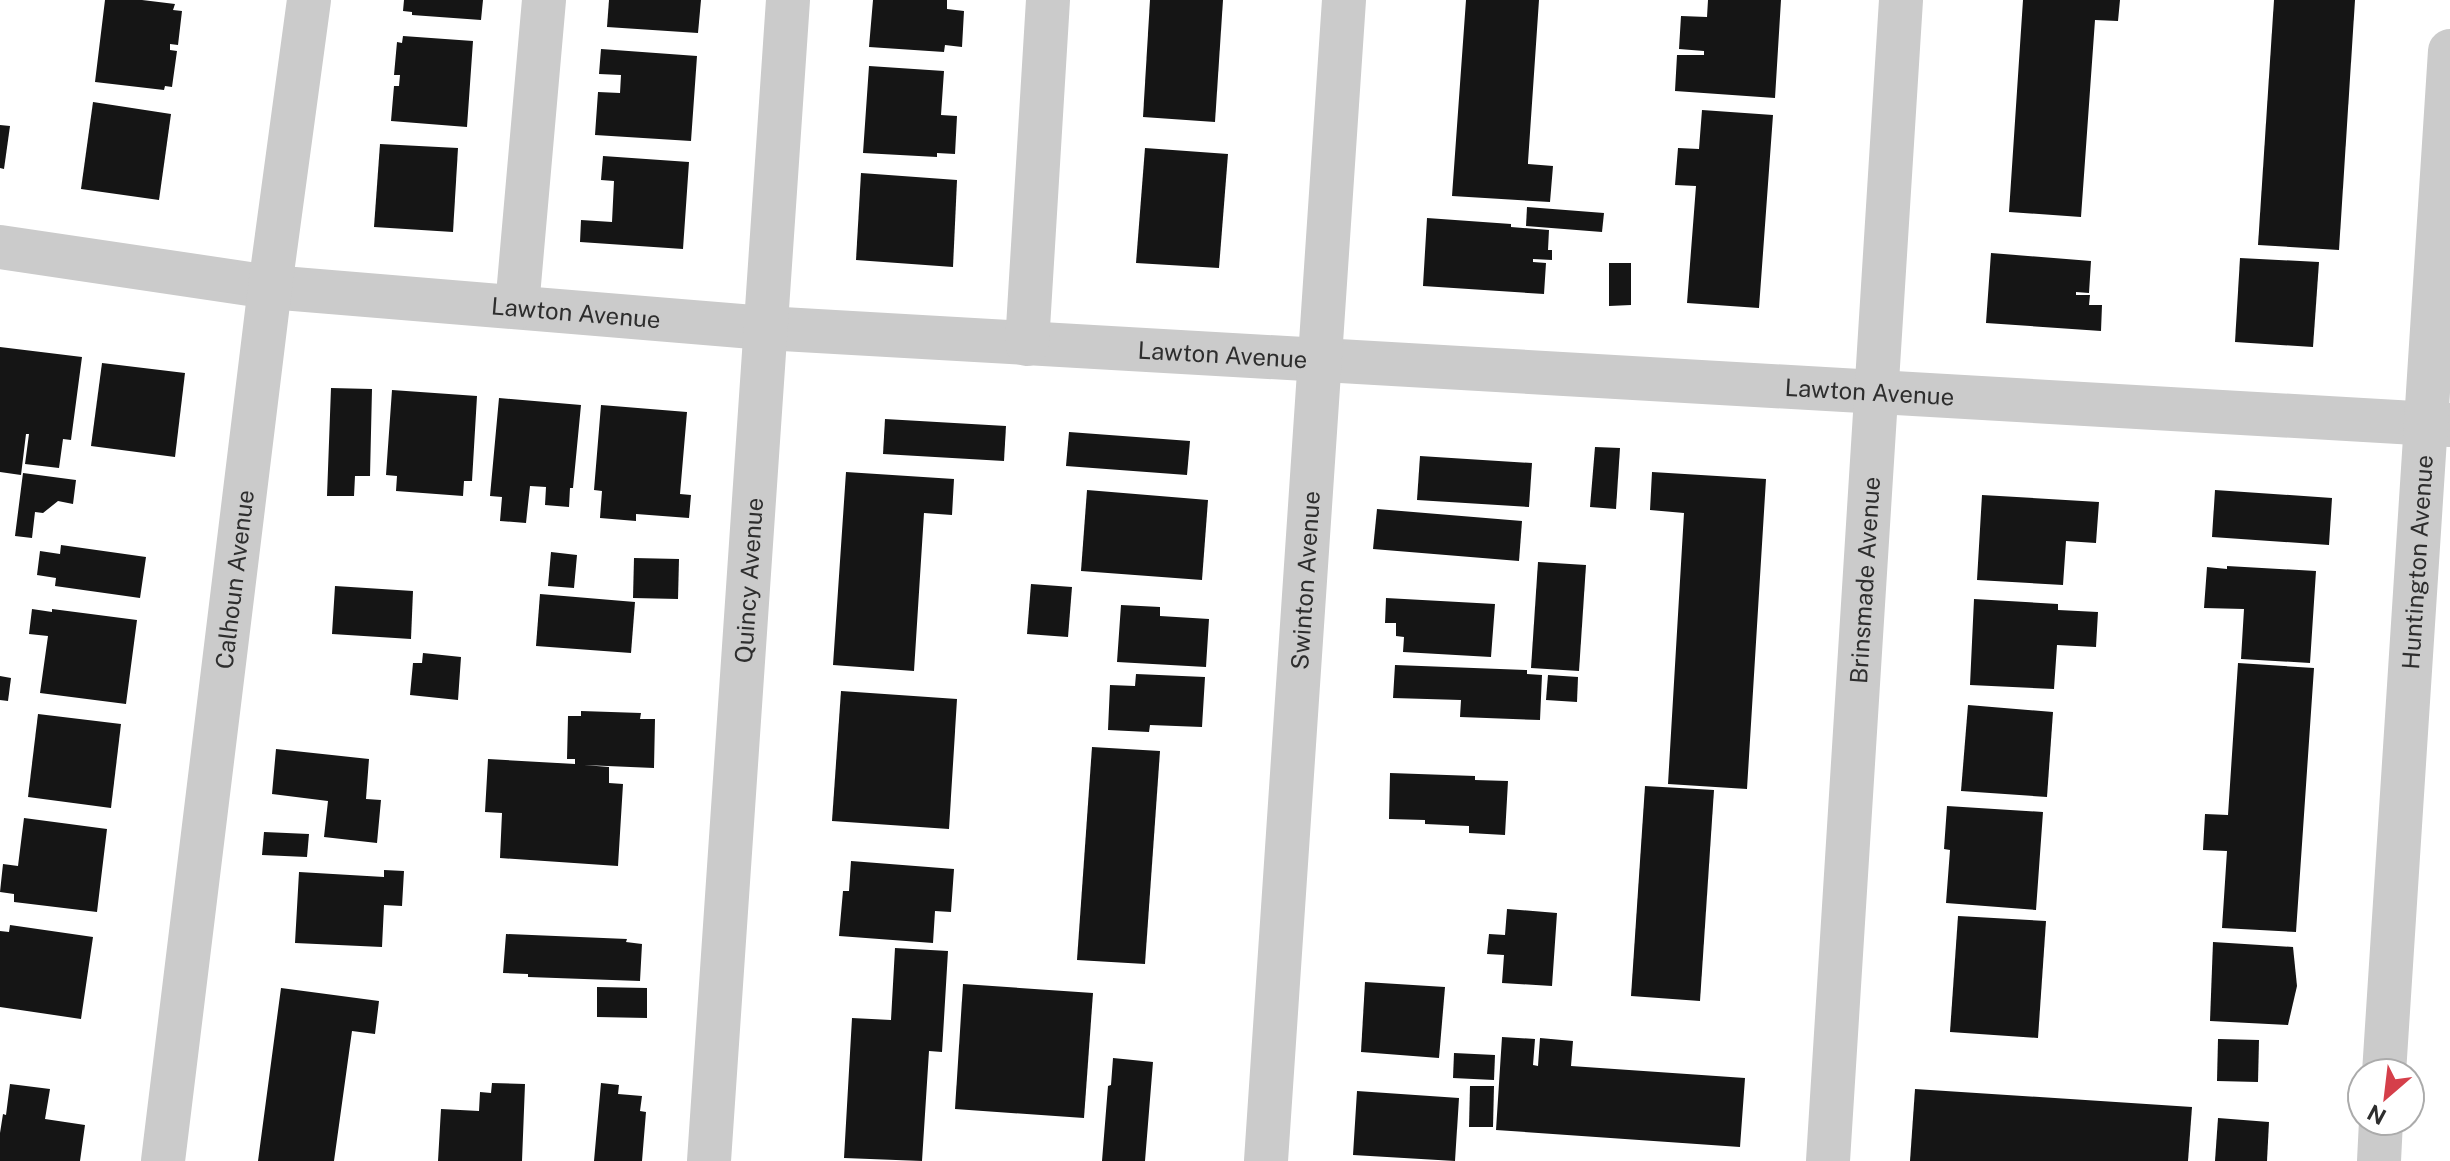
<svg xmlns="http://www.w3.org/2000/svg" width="2450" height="1161" viewBox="0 0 2450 1161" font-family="'Public Sans',sans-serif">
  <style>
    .building { fill: #151515 }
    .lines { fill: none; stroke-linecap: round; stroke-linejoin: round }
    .minor { stroke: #cbcbcb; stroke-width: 44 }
    .labels { text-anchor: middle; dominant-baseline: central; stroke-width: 8; stroke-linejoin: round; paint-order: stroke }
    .street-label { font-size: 24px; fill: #2e2e2e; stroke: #fff }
  </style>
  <rect width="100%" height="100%" fill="#fff"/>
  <!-- building -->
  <g class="building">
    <path d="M105,0H142L175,4L173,10L182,11L178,45L170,44V50L177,51L172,87L165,86L164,90L95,82Z"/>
    <path d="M404,0H483L481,20L412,15V12L403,11Z"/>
    <path d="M609,0H701L698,33L607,27Z"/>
    <path d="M873,0H947V9L964,11L962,47L945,45L944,52L869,47Z"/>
    <path d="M1150,0H1223L1215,122L1143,117Z"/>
    <path d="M1466,0H1539L1528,162V164L1553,166L1550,202L1452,196Z"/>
    <path d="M1708,0H1781L1775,98L1675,91L1677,55H1704V51L1679,49L1681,16L1707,17Z"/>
    <path d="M2023,0H2120L2118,21L2095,20L2081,217L2009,212Z"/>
    <path d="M2274,0H2355L2339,250L2258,245Z"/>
    <path d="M403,36L473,41L467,127L391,121L394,86H399L400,75H394L397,42L402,43Z"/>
    <path d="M601,49L697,56L691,141L595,135L598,92L620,93L621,75L599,74Z"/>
    <path d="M869,66L944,71L941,115L957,116L955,154L937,153V157L863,153Z"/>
    <path d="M93,102L171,114L159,200L81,189Z"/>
    <path d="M1702,110L1773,115L1759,308L1687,303L1696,186L1675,185L1678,148L1699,149Z"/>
    <path d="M0,125L10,126L4,169L0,168Z"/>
    <path d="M380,144L458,148L453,232L374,227Z"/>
    <path d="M1145,148L1228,154L1219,268L1136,263Z"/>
    <path d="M603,156L689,162L683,249L580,242L581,220L612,222L614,181L601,180Z"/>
    <path d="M861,173L957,180L953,267L856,260Z"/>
    <path d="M1527,207L1604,213L1602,232L1526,226Z"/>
    <path d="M1427,218L1511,224V227L1549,230L1548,250H1552V260L1533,259V262L1546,263L1544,294L1423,286Z"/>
    <path d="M1991,253L2091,261L2089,293L2076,292V295H2090L2089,305H2102L2101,331L1986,323Z"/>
    <path d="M2240,258L2319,262L2313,347L2235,342Z"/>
    <path d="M1609,263H1631V305L1609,306Z"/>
    <path d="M0,347L82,357L71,440L63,439L59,468L25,464L29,434H26L21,475L0,472Z"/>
    <path d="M102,363L185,373L175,457L91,446Z"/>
    <path d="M331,388L372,389L370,476H355L354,496H327Z"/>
    <path d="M392,390L477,396L472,481H464L463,496L396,491L397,476L386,475Z"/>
    <path d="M499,398L581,405L573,488H570L569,507L545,505L546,487L530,486L526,523L500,521L502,497L490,496Z"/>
    <path d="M601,405L687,412L680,494L691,495L689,518L636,514V521L600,518L602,491L594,490Z"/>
    <path d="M885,419L1006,426L1004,461L883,454Z"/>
    <path d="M1069,432L1190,441L1187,475L1066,466Z"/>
    <path d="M1595,447L1620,448L1616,509L1590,507Z"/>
    <path d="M1420,456L1532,463L1529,507L1417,500Z"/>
    <path d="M846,472L954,479L952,515L924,513L914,671L833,665Z"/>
    <path d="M1652,472L1766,479L1747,789L1668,784L1684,513L1650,510Z"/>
    <path d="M23,473L76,480L73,504L58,501L43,513L35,512L32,538L15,536Z"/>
    <path d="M1087,490L1208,500L1202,580L1081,571Z"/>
    <path d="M2215,490L2332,498L2329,545L2212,537Z"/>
    <path d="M1982,495L2099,502L2096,543L2066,541L2063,585L1977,580Z"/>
    <path d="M1377,509L1522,521L1519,561L1373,549Z"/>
    <path d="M61,545L146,557L140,598L55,586L56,578L37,575L40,551L60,554Z"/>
    <path d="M551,552L577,555L574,588L548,586Z"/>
    <path d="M634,558L679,559L678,599L633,598Z"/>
    <path d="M1538,562L1586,565L1579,671L1531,668Z"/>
    <path d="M2227,566L2316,571L2310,663L2241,659L2244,609L2204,608L2207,567L2227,569Z"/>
    <path d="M1031,584L1072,587L1068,637L1027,634Z"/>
    <path d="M335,586L413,591L411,639L332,634Z"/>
    <path d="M540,594L635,602L631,653L536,646Z"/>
    <path d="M1386,598L1495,604L1491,657L1403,652L1404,637L1396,636V623H1385Z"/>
    <path d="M1974,599L2058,604V610L2098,612L2096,647L2057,645L2054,689L1970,685Z"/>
    <path d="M1121,605L1160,607V616L1209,619L1206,667L1117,662Z"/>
    <path d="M32,609L52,612V609L137,620L126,704L40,693L48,636L29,634Z"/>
    <path d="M423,653L461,657L458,700L410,695L413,663H422Z"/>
    <path d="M2238,663L2314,668L2296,932L2222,928L2227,851L2203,850L2205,814L2228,815Z"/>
    <path d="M1395,665L1527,670V674L1542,675L1540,720L1460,717L1461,700L1393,698Z"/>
    <path d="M1136,674L1205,677L1202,727L1150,725L1149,732L1108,730L1110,685L1135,686Z"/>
    <path d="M1548,675L1578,677L1577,702L1546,700Z"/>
    <path d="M0,676L11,678L8,701L0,700Z"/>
    <path d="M841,691L957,699L949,829L832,821Z"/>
    <path d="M1968,705L2053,712L2047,797L1961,791Z"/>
    <path d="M581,711L641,713L640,719H655L654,768L584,765L609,767V783L623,784L618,866L500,858L502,813L485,812L488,759L575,764V759H567L568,716H581Z"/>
    <path d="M38,714L121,724L111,808L28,797Z"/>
    <path d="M1092,747L1160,751L1145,964L1077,960Z"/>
    <path d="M276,749L369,759L366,799L381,800L377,843L324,837L328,801L272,794Z"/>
    <path d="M1390,773L1475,776V780L1508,781L1505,835L1469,833V826L1425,824V820L1389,819Z"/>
    <path d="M1645,786L1714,790L1700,1001L1631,996Z"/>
    <path d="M1947,806L2043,812L2036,910L1946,903L1950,850L1944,849Z"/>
    <path d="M24,818L107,829L97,912L14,902V894L0,892L3,864L18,866Z"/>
    <path d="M264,832L309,834L307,857L262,855Z"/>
    <path d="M851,861L954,869L951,912L935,911L933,943L839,936L843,891H849Z"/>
    <path d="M384,870L404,871L402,906L384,905L382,947L295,943L299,872L384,877Z"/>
    <path d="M1507,909L1557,913L1552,986L1502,983L1504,955L1487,954L1489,934L1505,935Z"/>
    <path d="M1958,916L2046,921L2038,1038L1950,1032Z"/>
    <path d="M10,925L93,937L81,1019L0,1007V931L9,932Z"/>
    <path d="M506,934L627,939L626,942L642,944L640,981L528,977V974L503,973Z"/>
    <path d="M2213,942L2293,947L2297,986L2288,1025L2210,1021Z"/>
    <path d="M895,948L948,951L942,1052L929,1051L922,1161L844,1158L852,1018L891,1020Z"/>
    <path d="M1365,982L1445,987L1439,1058L1361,1052Z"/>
    <path d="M963,984L1093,993L1084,1118L955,1109Z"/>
    <path d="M597,987L647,988V1018L597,1017Z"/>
    <path d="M281,988L379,1001L375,1034L352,1031L334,1161H258Z"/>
    <path d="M1502,1037L1535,1039L1533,1065L1538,1066L1540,1038L1573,1041L1571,1066L1745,1078L1740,1147L1496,1130Z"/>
    <path d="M2218,1039L2259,1040L2258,1082L2217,1081Z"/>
    <path d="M1454,1053L1495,1055L1494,1080L1453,1078Z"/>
    <path d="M1113,1058L1153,1062L1145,1161H1102L1108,1086L1111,1085Z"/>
    <path d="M492,1083L525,1084L522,1161H438L441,1109L479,1111L480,1092L491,1093Z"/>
    <path d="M601,1083L619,1085L618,1094L642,1096L640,1111L646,1112L642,1161H594Z"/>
    <path d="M10,1084L50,1089L45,1119L85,1125L80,1161H0V1133L3,1114L6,1115Z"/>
    <path d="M1470,1086H1494L1493,1127H1469Z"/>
    <path d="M1915,1089L2192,1107L2188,1161H1910Z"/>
    <path d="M1357,1091L1459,1098L1455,1161L1353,1155Z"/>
    <path d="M2218,1118L2269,1122L2267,1161H2215Z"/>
  </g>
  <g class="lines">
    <!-- minor -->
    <g class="minor">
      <path id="s1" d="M0,247L270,287L765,328L2450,425"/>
      <path d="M517,307L544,0"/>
      <path d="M1027,344L1048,0"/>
      <path id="s2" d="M2384,1073L2450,51"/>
      <path id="s3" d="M163,1161L270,287L309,0"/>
      <path id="s4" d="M709,1161L788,0"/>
      <path id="s5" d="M1266,1161L1344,0"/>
      <path id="s6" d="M1828,1161L1901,0"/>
      <path d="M2379,1161L2381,1121"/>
    </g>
  </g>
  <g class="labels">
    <!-- street labels -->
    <g class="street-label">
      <text stroke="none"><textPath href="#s1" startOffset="580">Lawton Avenue</textPath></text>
      <text stroke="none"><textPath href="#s1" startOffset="1228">Lawton Avenue</textPath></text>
      <text stroke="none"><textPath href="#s1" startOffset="1876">Lawton Avenue</textPath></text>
      <text stroke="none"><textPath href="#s2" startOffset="512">Huntington Avenue</textPath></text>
      <text stroke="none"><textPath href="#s3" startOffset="586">Calhoun Avenue</textPath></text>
      <text stroke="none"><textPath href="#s6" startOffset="582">Brinsmade Avenue</textPath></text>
      <text stroke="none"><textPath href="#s4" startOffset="582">Quincy Avenue</textPath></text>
      <text stroke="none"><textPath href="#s5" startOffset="582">Swinton Avenue</textPath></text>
    </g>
  </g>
  <!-- north arrow -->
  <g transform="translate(2386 1097) rotate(208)"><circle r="38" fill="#ffffff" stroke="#ababab" stroke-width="2"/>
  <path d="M0-6L14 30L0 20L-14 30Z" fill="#d53f4a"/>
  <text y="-12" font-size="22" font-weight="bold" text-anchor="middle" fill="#2e2e2e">N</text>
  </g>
</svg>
